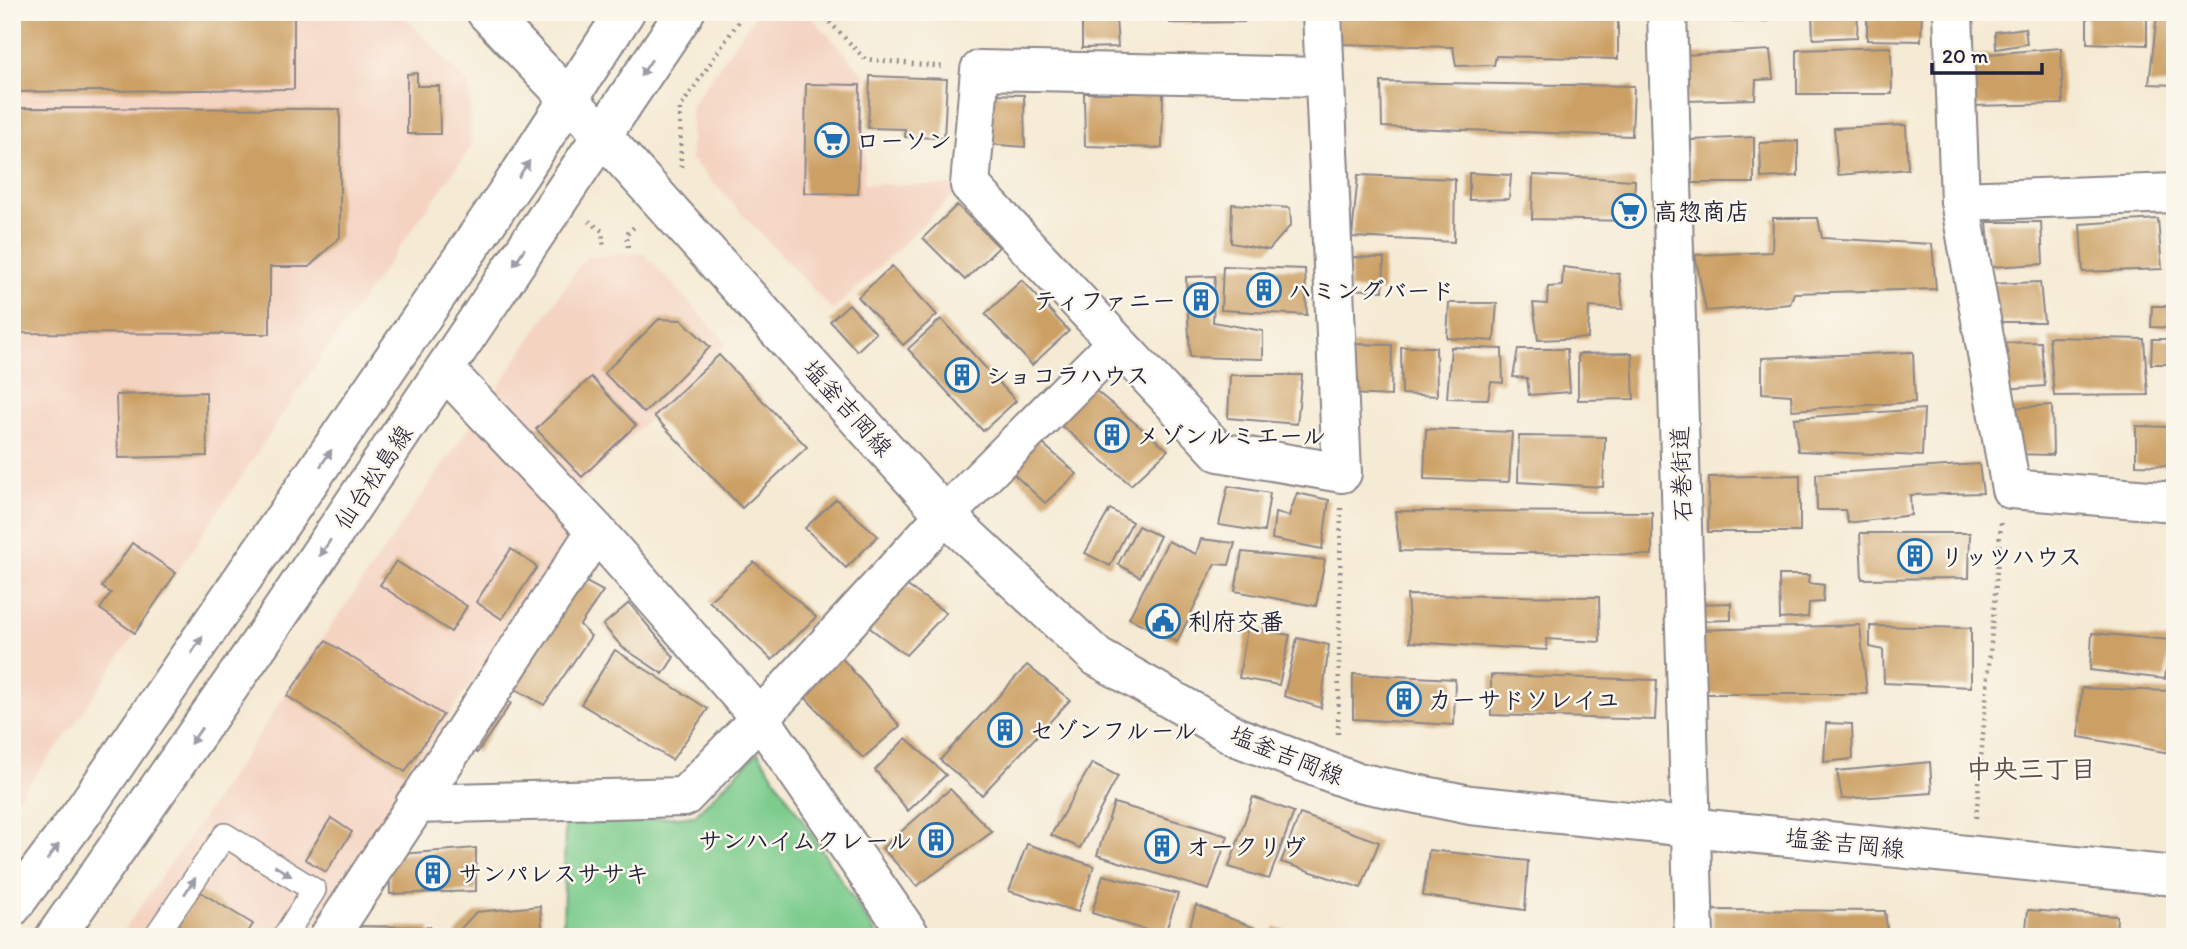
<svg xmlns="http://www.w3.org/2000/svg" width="2187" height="949" viewBox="0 0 2187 949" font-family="Itim,'Klee One',sans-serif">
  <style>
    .built { fill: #f4d3c1 }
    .green { fill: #7dcc8d; stroke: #507764; stroke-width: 2 }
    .building { fill: #cca065 }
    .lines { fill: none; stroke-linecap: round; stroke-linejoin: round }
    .lane-casing { stroke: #8c8688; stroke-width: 26 }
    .street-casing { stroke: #8c8688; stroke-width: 42 }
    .secondary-casing { stroke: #8c8688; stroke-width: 42 }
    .primary-casing { stroke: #8c8688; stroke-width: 42 }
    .path { stroke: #8c8688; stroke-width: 4.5; stroke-dasharray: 2 5; stroke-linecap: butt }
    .lane { stroke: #fff; stroke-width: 23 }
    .street { stroke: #fff; stroke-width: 38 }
    .secondary { stroke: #fff; stroke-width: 38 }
    .primary { stroke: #fff; stroke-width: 38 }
    .oneway { fill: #9c9ca7 }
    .labels { text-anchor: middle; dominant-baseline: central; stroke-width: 5; stroke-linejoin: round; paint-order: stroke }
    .poi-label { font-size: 24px; font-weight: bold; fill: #22223b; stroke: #fbf7ec; text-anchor: start }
    .street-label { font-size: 24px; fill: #22223b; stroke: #fbf7ec }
    .neighbourhood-label { font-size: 26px; font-weight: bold; fill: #5e4e4a; stroke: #fbf7ec }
  </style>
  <rect width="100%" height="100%" fill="#fbf7ec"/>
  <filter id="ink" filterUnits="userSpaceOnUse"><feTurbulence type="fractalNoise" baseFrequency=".0143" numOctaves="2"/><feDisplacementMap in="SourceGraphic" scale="14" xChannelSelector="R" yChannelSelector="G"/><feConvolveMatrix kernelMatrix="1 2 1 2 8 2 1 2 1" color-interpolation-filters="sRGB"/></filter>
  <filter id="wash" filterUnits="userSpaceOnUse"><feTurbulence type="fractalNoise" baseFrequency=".00686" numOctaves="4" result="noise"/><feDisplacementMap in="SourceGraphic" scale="28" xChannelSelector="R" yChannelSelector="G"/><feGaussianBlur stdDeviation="1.57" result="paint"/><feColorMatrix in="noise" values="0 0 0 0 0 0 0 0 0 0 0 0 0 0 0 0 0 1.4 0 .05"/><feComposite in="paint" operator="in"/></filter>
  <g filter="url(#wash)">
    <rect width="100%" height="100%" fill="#f5ead4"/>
    <!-- built -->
    <g class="built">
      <path d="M12,12H400L469,84L471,147L322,356L74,725L12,805Z"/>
      <path d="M757,12H807L866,76L864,184L963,186L833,311L691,159V106Z"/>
      <path d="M643,253L727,343L576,490L493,395L585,257Z"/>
      <path d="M475,419L577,528L450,714L306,937H119L211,806L327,632Z"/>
    </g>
    <!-- green -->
    <path class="green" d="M758,752L878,937H563L565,823L694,816Z"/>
    <g id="blocks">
      <!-- building -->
      <g class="building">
        <path d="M12,12H294V89L12,92Z"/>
        <path d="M894,12H955V20L894,14Z"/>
        <path d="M1169,12H1244V22L1170,23Z"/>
        <path d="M1263,12H1292L1291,17L1263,18Z"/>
        <path d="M1336,12H1618V59L1496,56L1494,65L1456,66L1453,47L1337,44Z"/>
        <rect x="1700" y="12" width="68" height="9"/>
        <path d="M1812,12H1858L1857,37L1813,39Z"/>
        <path d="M1867,12H1922L1921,41L1867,40Z"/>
        <path d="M2087,12H2147V45L2087,43Z"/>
        <path d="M2157,14L2175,16V85L2149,84Z"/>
        <path d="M1082,17L1116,19L1118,47L1082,48Z"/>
        <path d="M2025,28L2027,44L1996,49L1995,32Z"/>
        <path d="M1891,47L1892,94H1797V50Z"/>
        <path d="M2061,48L2063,104L1970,106L1966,56Z"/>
        <path d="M1770,50L1773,79L1756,80L1755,99L1687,101L1684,55Z"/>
        <path d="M417,73V86H439L440,134H407V74Z"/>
        <path d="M870,76L947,79L944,138L905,137V129L868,128Z"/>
        <path d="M1381,82L1634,86L1632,136L1382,127Z"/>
        <path d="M806,84L860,85L858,194L804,193Z"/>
        <path d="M1084,93H1163L1162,148L1085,146Z"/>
        <path d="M991,94L1024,95L1025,147L988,144Z"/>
        <path d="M12,108L340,109V237L309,267H270V334L12,333Z"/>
        <path d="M1906,125L1908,169L1838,175L1834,128Z"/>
        <path d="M1754,137V183H1692L1691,140Z"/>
        <path d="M1798,141V176L1761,178L1760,143Z"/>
        <path d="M1469,173L1511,175L1509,199L1469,200Z"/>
        <path d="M1358,175L1455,179L1454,242L1352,237Z"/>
        <path d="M1533,175L1635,180L1633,221L1532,219Z"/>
        <path d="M1232,204L1290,208L1291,225L1269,250L1231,243Z"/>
        <path d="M957,205L999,247L965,280L923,238Z"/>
        <path d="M1773,218H1818L1822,238L1932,244L1936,289L1794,293L1790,304L1706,311L1695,255L1772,252Z"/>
        <path d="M2158,219L2162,269L2083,272L2080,224Z"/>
        <path d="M1987,222H2041L2043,264L1991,267Z"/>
        <path d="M1352,257L1384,258L1383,291L1349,289Z"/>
        <path d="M892,266L937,315L903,345L858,297Z"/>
        <path d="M1223,266L1305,269L1307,315L1221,310Z"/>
        <path d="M1563,267L1619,274L1623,309L1589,307L1588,338L1538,340L1533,303L1547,304L1548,287L1562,286Z"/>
        <path d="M1215,276L1213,322L1263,331V359L1190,357L1186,277Z"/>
        <path d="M1022,280L1069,331L1032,365L985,314Z"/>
        <path d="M2040,282L2044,322H1993L1987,284Z"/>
        <path d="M1449,303H1497L1494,341L1447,338Z"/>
        <path d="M849,304L876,333L857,351L830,321Z"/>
        <path d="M2152,306H2175V328L2151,327Z"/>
        <path d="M659,319L682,320L710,347L644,413L604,373Z"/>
        <path d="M941,319L1016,401L983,431L908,349Z"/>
        <path d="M2049,337L2144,339L2148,395L2054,396Z"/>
        <path d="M2152,339H2175V364H2151Z"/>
        <path d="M2041,342L2045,386L2003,389L1995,343Z"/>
        <path d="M1352,344L1392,345L1391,396L1350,394Z"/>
        <path d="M1401,347H1436L1437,396L1402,394Z"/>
        <path d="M1451,347L1502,349L1503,383L1491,382L1488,399L1447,398Z"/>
        <path d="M1518,349H1567L1570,392L1529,395L1527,378L1513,377Z"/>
        <path d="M1913,352L1915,402L1792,410L1791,395L1762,393V358Z"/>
        <path d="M1632,353L1634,399L1578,400V354Z"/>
        <path d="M719,355L807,447L742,508L654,416Z"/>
        <path d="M1230,375H1302L1297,424L1228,418Z"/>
        <path d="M591,377L636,425L582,477L536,429Z"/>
        <path d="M1090,386L1168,450L1131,485L1056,421Z"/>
        <path d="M206,392L207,456L118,458L116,395Z"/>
        <path d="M2052,405L2053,455L2014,454L2010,408Z"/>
        <path d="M1924,409L1922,456L1798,451L1794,418Z"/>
        <path d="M2136,426L2171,427L2172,466L2136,465Z"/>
        <path d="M1426,429L1512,432L1509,482L1424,479Z"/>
        <path d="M1519,436L1605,437L1603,487L1518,482Z"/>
        <path d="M1035,437L1077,474L1045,503L1006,467Z"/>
        <path d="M1979,464L1983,493L1910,495L1911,515L1848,523L1845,510H1817L1816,474Z"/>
        <path d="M1800,475V532H1708L1709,477Z"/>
        <path d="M1228,486L1270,493L1264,532L1219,525Z"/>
        <path d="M1297,493L1329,500L1322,549L1272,539L1275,513L1289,516Z"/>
        <path d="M836,499L878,536L846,568L805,528Z"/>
        <path d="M1110,509L1132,522L1110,566L1085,553Z"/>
        <path d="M1395,511L1652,512V555L1400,551Z"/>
        <path d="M1138,526L1160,536L1140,577L1118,564Z"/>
        <path d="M1860,533H1970L1969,578L1862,579Z"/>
        <path d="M1201,539L1235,543L1229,565L1215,564L1177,642L1129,618L1168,541L1196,554Z"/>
        <path d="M132,543L176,573L135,633L100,609L111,593L102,587Z"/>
        <path d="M511,549L537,567L502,619L476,602Z"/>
        <path d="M1242,552L1325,560L1316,606L1235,591Z"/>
        <rect x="12" y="557" width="3" height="54"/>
        <path d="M396,561L467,606L451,632L380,585Z"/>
        <path d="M754,562L816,617L772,660L709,601Z"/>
        <path d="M1779,575H1809L1808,583L1824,585L1823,602L1809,603L1808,617L1780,619Z"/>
        <path d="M575,576L603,591L580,625L591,636L544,705L506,684Z"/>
        <path d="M899,580L946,613L906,655L862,622Z"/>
        <path d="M1407,595L1599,597L1600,642L1546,639L1547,650L1410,642Z"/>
        <path d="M629,603L674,657L663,674L622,647L603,625Z"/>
        <path d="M1731,603V620L1698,621V604Z"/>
        <path d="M1860,625L1867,694H1700L1699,630Z"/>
        <path d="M1870,626L1971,628V687L1884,683L1883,650L1870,647Z"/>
        <path d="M1247,628L1290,635L1279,685L1239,678Z"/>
        <path d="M2092,633L2170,640L2165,679L2090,670Z"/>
        <path d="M1297,638L1329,645L1321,708L1284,696Z"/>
        <path d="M326,641L443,715L405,772L287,696Z"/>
        <path d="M615,650L708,709L672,760L581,704Z"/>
        <path d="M841,657L900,726L863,758L801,693Z"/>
        <path d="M1027,665L1070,700L982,795L940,760Z"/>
        <path d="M1353,674L1455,679L1454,725L1353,719Z"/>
        <path d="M1491,675L1657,680L1655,720L1491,715Z"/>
        <path d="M2082,688L2172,691L2170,753L2079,737Z"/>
        <path d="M497,695L511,703L477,753L466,744Z"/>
        <path d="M1826,723L1852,724L1853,759L1824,762Z"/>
        <path d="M906,738L946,775L908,811L875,770Z"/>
        <path d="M1930,762L1932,793L1842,799L1837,771Z"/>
        <path d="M1092,763L1118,776L1080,848L1051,835Z"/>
        <path d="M950,789L992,832L917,886L882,848Z"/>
        <path d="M1253,797L1294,812L1269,879L1229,867Z"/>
        <path d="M1114,803L1228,836L1209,890L1097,855Z"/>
        <path d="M1300,814L1379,842L1361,888L1281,862Z"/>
        <path d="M331,818L352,832L326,872L305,859Z"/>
        <path d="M1027,844L1094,866L1078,912L1009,891Z"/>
        <path d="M476,848V891L390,894L389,855Z"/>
        <path d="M1429,850L1528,861L1525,910L1423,896Z"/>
        <path d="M1103,875L1178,894L1164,936L1092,913Z"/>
        <path d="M199,891L253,924L245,937H171Z"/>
        <path d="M1196,905L1260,930L1258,937H1187Z"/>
        <path d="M540,906L543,937H453L476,912Z"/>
        <path d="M1713,910L1885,911L1888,937H1713Z"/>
        <path d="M2028,910L2117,916L2116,937H2025Z"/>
        <path d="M352,926L430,927L429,937H343Z"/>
        <path d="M1275,927L1303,936V937H1272Z"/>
      </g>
    </g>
  </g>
  <g filter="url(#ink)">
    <use href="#blocks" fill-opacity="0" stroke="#8c8688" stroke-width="2"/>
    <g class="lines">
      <!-- lane casing -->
      <g class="lane-casing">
        <path id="lane" d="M155,937L225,835L314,890L284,937"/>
      </g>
      <!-- street casing -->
      <g class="street-casing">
        <g id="street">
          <path d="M1322,12L1342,473L1219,452L970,185L980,70L1324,77"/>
          <path d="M1953,12L1960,201L2011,489L2175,502"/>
          <path d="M1960,201L2175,193"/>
          <path d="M445,370L596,531"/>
          <path d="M329,937L596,531L760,718L684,797L415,804"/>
          <path d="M911,937L760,718L945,515L1116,343"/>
        </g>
      </g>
      <!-- secondary casing -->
      <g class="secondary-casing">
        <g id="secondary">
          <path d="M486,12L569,99"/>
          <path d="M1667,12L1694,937"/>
        </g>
      </g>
      <!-- primary casing -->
      <g class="primary-casing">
        <g id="primary">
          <path d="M569,99L945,515L1097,657L1237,737L1353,781L1470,805L2175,876"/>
          <path d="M12,907L82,813L520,174L625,12"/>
          <path d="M55,937L262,640L685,12"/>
        </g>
      </g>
      <!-- path -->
      <g class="path">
        <path d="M820,12L865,59L944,67"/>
        <path d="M681,167L680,108L745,12"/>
        <path d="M589,221L602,231L604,248"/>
        <path d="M628,247L626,235L635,226"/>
        <path d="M1338,734L1341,508"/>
        <path d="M1976,818L2001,523"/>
      </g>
      <!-- lane -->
      <use href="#lane" class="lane"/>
      <!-- street -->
      <use href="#street" class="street"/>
      <!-- secondary -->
      <use href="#secondary" class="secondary"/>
      <!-- primary -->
      <use href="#primary" class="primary"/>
    </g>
    <!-- one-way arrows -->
    <defs><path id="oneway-solid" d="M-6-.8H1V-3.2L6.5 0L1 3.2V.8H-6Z" transform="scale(1.75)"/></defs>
    <g class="oneway">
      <use href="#oneway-solid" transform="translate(646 68) rotate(124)"/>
      <use href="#oneway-solid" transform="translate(524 169) rotate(-56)"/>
      <use href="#oneway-solid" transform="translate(519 257) rotate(123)"/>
      <use href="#oneway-solid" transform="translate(326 458) rotate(-56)"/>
      <use href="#oneway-solid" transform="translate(325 548) rotate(124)"/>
      <use href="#oneway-solid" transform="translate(197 645) rotate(-56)"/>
      <use href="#oneway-solid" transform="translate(196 736) rotate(125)"/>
      <use href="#oneway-solid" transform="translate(53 852) rotate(-53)"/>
      <use href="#oneway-solid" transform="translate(283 871) rotate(32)"/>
      <use href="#oneway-solid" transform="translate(190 886) rotate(-56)"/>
    </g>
  </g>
  <!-- icons -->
  <defs>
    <g id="supermarket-ring" transform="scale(1.75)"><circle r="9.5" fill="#fbf7ec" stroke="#1f6fb2" stroke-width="1.5"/><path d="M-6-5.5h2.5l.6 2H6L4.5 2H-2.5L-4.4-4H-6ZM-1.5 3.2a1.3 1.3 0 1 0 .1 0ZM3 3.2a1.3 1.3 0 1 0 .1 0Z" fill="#1f6fb2"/></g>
    <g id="building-ring" transform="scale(1.75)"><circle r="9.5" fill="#fbf7ec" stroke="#1f6fb2" stroke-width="1.5"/><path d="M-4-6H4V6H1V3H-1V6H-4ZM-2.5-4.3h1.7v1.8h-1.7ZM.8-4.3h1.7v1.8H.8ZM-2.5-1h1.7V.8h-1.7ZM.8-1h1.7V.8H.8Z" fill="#1f6fb2"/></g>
    <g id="civic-ring" transform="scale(1.75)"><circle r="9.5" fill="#fbf7ec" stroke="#1f6fb2" stroke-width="1.5"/><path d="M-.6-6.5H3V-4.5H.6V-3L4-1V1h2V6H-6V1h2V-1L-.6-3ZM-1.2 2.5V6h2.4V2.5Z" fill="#1f6fb2"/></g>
  </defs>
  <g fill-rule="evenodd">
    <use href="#supermarket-ring" x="832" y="140"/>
    <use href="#supermarket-ring" x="1629" y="211"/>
    <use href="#building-ring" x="1264" y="290"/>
    <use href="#building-ring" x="1201" y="300"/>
    <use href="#building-ring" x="962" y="375"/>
    <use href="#building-ring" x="1112" y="435"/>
    <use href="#building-ring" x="1915" y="556"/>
    <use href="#civic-ring" x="1163" y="621"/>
    <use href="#building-ring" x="1404" y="699"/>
    <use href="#building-ring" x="1005" y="730"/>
    <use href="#building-ring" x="936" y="840"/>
    <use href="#building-ring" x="1162" y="846"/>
    <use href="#building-ring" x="433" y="873"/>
  </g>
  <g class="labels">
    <!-- poi labels -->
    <g class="poi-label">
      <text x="856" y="140">ローソン</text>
      <text x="1654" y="211">高惣商店</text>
      <text x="1288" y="290">ハミングバード</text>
      <text x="1176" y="300" text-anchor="end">ティファニー</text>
      <text x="986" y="375">ショコラハウス</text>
      <text x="1136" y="435">メゾンルミエール</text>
      <text x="1940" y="556">リッツハウス</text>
      <text x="1188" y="621">利府交番</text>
      <text x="1428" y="699">カーサドソレイユ</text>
      <text x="1030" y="730">セゾンフルール</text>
      <text x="912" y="840" text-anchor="end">サンハイムクレール</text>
      <text x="1186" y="846">オークリヴ</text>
      <text x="458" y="873">サンパレスササキ</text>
    </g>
    <!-- street labels -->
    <g class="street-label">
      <text transform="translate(848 408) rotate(48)">塩釜吉岡線</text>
      <text transform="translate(1681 474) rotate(-92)">石巻街道</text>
      <text transform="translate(373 477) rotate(-56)">仙台松島線</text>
      <text transform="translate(1287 755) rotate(22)">塩釜吉岡線</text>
      <text transform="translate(1845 843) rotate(6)">塩釜吉岡線</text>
    </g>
    <!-- neighbourhood labels -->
    <g class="neighbourhood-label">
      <text x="2031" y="769">中央三丁目</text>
    </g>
  </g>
  <!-- margin -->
  <rect width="2187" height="949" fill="none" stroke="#fbf7ec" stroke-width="42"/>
  <!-- scale -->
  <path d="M1932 63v10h110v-10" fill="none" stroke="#22223b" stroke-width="3.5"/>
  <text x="1942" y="63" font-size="21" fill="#22223b" stroke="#fbf7ec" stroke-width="5" paint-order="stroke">20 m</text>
</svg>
